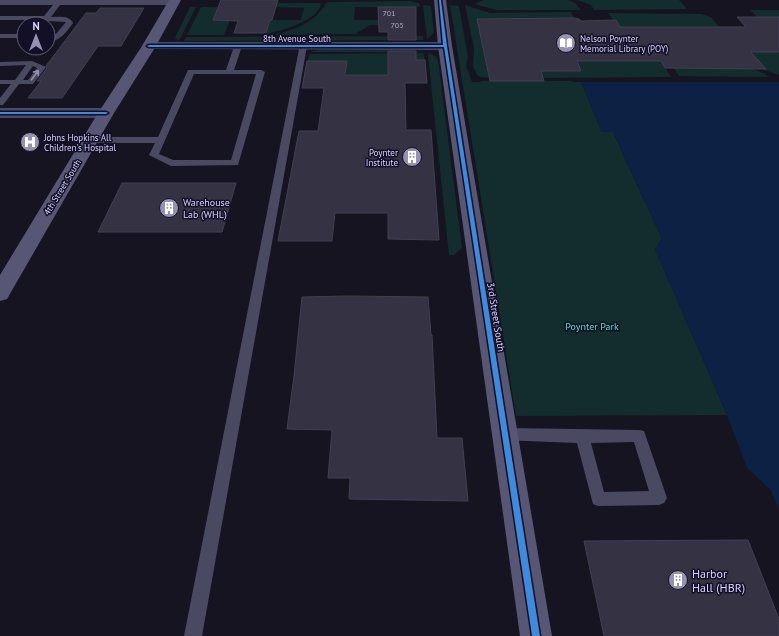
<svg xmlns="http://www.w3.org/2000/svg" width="779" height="636" viewBox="0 0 779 636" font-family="'PT Sans',sans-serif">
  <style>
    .green { fill: #132c2d }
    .water { fill: #0d2144 }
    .building { fill: #343243; stroke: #433f54 }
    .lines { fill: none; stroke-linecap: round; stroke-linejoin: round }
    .lane { fill: #4a4962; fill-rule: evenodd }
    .street { fill: #4a4962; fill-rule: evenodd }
    .secondary { fill: #575674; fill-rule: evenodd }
    .cycleway-casing { stroke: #130f26; stroke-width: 3 }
    .cycleway { fill: #408adc; fill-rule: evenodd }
    .oneway { stroke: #928eb0 }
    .labels { text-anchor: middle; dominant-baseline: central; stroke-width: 3; stroke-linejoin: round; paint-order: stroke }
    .number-label { font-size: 8px; fill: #b0acd0 }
    .far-street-label { font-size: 9px; fill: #d9d4ff; stroke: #130f26 }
    .far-poi-label { font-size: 9px; fill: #d9d4ff; stroke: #130f26; text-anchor: start }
    .poi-label { font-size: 10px; fill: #d9d4ff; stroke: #130f26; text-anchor: start }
    .street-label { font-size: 10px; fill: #d9d4ff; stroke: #130f26 }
    .park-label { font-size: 10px; fill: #5fe0c0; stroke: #130f26 }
    .near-poi-label { font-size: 12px; fill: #d9d4ff; stroke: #130f26; text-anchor: start }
  </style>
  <rect width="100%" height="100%" fill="#161421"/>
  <!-- green -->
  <g class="green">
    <path d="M484,0H568L575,3L581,10H497L474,4Z"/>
    <path d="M577,0H679L687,9L594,10L591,5Z"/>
    <path d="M410,1L419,3L420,7H355L354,20H379V25H370L355,34L274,35C295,30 316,22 327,2Z"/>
    <path d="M278,3H321C319,21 282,30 267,34L266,33L270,20H301L304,8L276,7Z"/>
    <path d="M423,5L431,6L434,33L427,39Z"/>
    <path d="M450,5L459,6L468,57L466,66L472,82H481V81H572L573,82H581L602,132H613L662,239L655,249L727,415L516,416Z"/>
    <path d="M465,5L490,13L571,12L574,18L477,19L489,78L480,77L477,75L473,66L474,48Z"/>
    <path d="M190,7H196L180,39L178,41L175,38Z"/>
    <path d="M201,7H218L213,20H230L224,35H187Z"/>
    <path d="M750,10H779V17H757Z"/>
    <path d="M608,13L701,14L711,17L719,27H641L624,34Z"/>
    <path d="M423,36V40L184,41L186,37Z"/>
    <path d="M746,45L779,52V75L761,69H766Z"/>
    <path d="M317,50H406L425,52H310Z"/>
    <path d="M655,51L671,77L543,78L541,71H581L577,61H636Z"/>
    <path d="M423,53L425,60L388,75H345L346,61H307L310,54Z"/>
    <path d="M429,53L435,56L438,60L462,248L454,255H449L428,55Z"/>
    <path d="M674,68L753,69L765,74L768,77L679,76Z"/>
  </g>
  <!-- water -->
  <path class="water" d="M581,82H779V509L770,489L747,468L727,415L655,249L662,239L613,132H602Z"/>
  <!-- building -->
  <g class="building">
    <path d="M221,0H278L272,20H270L266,33H234L238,21L213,20Z"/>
    <path d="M378,7H416V40H388V32H379Z"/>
    <path d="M100,8H144L121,46H98L62,98H28L41,81H37L47,68L46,66L86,13H96Z"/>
    <path d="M737,17H779V52H751L766,69L665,68L661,61H577L581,71H541L544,81H490L477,19L574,18L579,19L581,21L616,20L620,27H746Z"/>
    <path d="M388,51H416V60H425L427,83H405L406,130H431L439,240L388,239V213H335L332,241H278L299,131H318L324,88H302L307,61H347L345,75H388Z"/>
    <path d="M122,183H236L222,232H98Z"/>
    <path d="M348,296L428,297L431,335H432L437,438H462L468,501L349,499L350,478H328L332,430L287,429L294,376L302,297Z"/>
    <path d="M748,540L779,619V636H604L584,541Z"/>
  </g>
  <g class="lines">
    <!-- lane -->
    <g class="lane">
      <path d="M57,0L63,1L51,17C59,17 69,15 73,23C66,33 60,40 48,43V38L56,34L66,22L47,21L45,24H39L41,20H0V16H44Z"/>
      <rect x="0" y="34" width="24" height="4"/>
      <path d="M235,44H238L242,46L234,70H261L265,72L238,165L171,166L149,155L155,143H90L86,140L90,137H158L188,70H226ZM194,74H256L231,160H173L159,154Z"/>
      <path d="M300,44H303L307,46L202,636H184Z"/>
      <path d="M32,61L46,67L33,84H19L3,105H0V98L11,84H0V80H15L26,65L0,66V62ZM33,66L37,68L28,80H23Z"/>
      <path d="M505,428L639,430L644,431L667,498L664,503L659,505L598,506L593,504L577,443L505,440L500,438L498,434L500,430ZM634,442L649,491L604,492L591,443Z"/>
    </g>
    <!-- street -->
    <g class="street">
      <path d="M0,0H179L180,1L178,4L174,5H0Z"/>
      <path d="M149,42H445L450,43L452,46L450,49L445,50L144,49L142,46L144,43Z"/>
      <path d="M0,108H106L111,110L114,113L111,116L106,118H0Z"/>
    </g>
    <!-- secondary -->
    <g class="secondary">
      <path d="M169,0H181L156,46L114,113L7,299L0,301V275L98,113L142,46Z"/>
      <path d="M434,0H446L452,46L552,636H520L438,46Z"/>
    </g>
    <!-- cycleway casing -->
    <g class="cycleway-casing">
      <g id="cycleway">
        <path d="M439,0H441L447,46L540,636H532L444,47H149L147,46L149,45H443Z"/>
        <path d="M0,112H106L108,113L106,114H0Z"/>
      </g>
    </g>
    <!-- cycleway -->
    <use href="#cycleway" class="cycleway"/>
  </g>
  <!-- one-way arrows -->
  <defs><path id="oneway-shaft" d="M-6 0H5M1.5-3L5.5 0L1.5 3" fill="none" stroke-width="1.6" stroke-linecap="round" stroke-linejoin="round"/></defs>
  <use class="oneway" href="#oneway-shaft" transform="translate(35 75) rotate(-53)"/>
  <!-- icons -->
  <defs>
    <g id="library-disc" transform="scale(1)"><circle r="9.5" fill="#9591b1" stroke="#130f26"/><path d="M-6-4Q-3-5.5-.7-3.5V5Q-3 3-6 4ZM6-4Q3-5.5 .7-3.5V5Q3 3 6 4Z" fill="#fff"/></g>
    <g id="hospital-disc" transform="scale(1)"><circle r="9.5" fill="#9591b1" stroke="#130f26"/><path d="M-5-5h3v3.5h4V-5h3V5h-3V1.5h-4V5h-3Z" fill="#fff"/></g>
    <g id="building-disc" transform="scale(1)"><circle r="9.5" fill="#9591b1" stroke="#130f26"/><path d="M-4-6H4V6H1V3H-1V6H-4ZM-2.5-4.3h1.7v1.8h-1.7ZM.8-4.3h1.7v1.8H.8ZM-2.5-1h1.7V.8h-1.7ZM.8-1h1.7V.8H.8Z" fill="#fff"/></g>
  </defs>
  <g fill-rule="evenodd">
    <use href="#library-disc" x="566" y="43"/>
    <use href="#hospital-disc" x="30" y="142"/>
    <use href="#building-disc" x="412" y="157"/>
    <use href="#building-disc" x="169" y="208"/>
    <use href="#building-disc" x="678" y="580"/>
  </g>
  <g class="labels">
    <!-- number labels -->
    <g class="number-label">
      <text x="389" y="13">701</text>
      <text x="397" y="25">705</text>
    </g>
    <!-- far-street labels -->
    <g class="far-street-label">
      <text x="297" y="38">8th Avenue South</text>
      <text transform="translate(62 187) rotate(-59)">4th Street South</text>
    </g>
    <!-- far-poi labels -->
    <g class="far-poi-label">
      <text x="580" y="38">Nelson Poynter<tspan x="580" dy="10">Memorial Library (POY)</tspan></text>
      <text x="44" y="137">Johns Hopkins All<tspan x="44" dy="10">Children's Hospital</tspan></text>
      <text x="398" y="152" text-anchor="end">Poynter<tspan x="398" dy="10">Institute</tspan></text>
    </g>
    <!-- poi labels -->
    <g class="poi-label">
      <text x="183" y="202">Warehouse<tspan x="183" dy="12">Lab (WHL)</tspan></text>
    </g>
    <!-- street labels -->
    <g class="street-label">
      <text transform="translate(496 317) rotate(81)">3rd Street South</text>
    </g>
    <!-- park labels -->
    <g class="park-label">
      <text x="592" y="326">Poynter Park</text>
    </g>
    <!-- near-poi labels -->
    <g class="near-poi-label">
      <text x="692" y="573">Harbor<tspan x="692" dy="14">Hall (HBR)</tspan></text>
    </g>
  </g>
  <!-- north arrow -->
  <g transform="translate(36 36)"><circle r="19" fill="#130f26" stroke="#625e7d"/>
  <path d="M0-3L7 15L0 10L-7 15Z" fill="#9591b1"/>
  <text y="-6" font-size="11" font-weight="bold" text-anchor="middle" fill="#d9d4ff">N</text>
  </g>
</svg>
